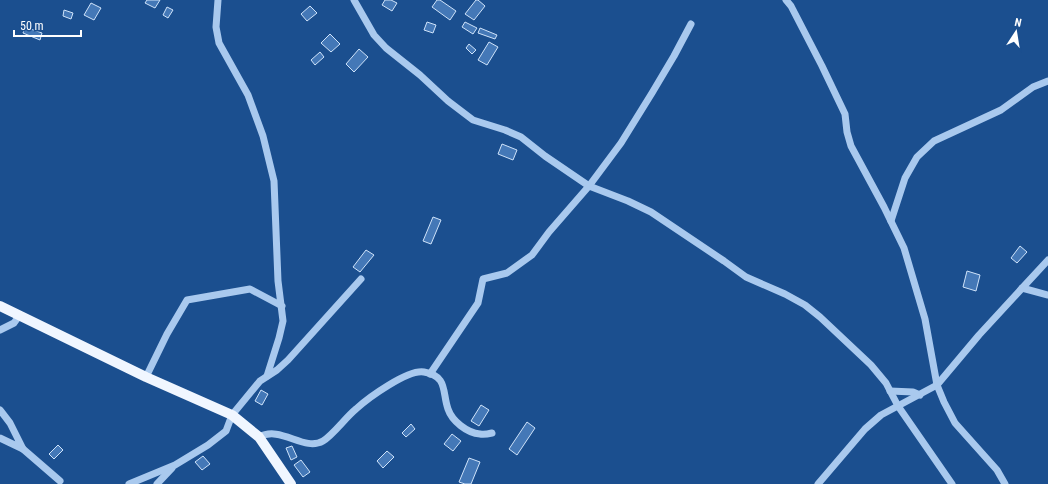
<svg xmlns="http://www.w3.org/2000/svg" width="1048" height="484" viewBox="0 0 1048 484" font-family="'Roboto Condensed',sans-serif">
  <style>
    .building { fill: #4478b7; stroke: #cfe3fa }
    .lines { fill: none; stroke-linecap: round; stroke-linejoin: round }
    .minor { stroke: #a9c9ee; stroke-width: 7 }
    .major { stroke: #f0f6ff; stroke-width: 10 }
  </style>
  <rect width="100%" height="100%" fill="#1b4f8f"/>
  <!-- building -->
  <g class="building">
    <path d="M147,0H160L155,8L145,3Z"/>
    <path d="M385,0H391L397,3L392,11L382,5Z"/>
    <path d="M437,0H440L456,11L450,20L432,7Z"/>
    <path d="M476,0H478L485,6L474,20L465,14Z"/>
    <path d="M91,3L101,8L94,20L84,15Z"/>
    <path d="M310,6L317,13L307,21L301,14Z"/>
    <path d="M167,7L173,10L168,18L163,15Z"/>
    <path d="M64,10L73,13L71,19L63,16Z"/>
    <path d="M427,22L436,25L433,33L424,30Z"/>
    <path d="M465,22L477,28L473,34L462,27Z"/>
    <path d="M25,27L42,33L40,40L23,33Z"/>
    <path d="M480,28L497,35L495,39L478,33Z"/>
    <path d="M330,34L340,44L331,52L321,43Z"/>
    <path d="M489,42L498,47L487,65L478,60Z"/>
    <path d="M469,44L476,50L472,54L466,48Z"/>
    <path d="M359,49L368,57L354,72L346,64Z"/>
    <path d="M320,52L324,57L315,65L311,60Z"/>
    <path d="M502,144L517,150L513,160L498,154Z"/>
    <path d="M433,217L441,220L431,244L423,241Z"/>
    <path d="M1020,246L1027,252L1017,263L1011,258Z"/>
    <path d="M366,250L374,255L360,272L353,267Z"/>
    <path d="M967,271L980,275L976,291L963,287Z"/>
    <path d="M261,390L268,394L262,405L255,401Z"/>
    <path d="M481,405L489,410L479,426L471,421Z"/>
    <path d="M527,422L535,428L517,455L509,449Z"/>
    <path d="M411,424L415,429L406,437L402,433Z"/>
    <path d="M452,434L461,441L453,451L444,444Z"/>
    <path d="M58,445L63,450L54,459L49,454Z"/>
    <path d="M292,446L297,457L291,460L286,448Z"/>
    <path d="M387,451L394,457L383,468L377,461Z"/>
    <path d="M203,456L210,464L202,470L195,462Z"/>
    <path d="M469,458L480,462L471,484H465L459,482Z"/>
    <path d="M301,460L310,472L303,477L294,465Z"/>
  </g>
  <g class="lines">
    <!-- minor -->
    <g class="minor">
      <path d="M218,0L216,27L219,43L248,95L263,136L274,181L278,281L283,321L279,338L267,376"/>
      <path d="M354,0L374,35L386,48L420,75L448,101L473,120L505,130L521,137L545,156L589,186L628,201L651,212L724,261L746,277L785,294L805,305L820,317L871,365L886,383L898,406L952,484"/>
      <path d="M786,0L791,6L822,66L845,114L847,132L851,146L884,207L904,248L925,319L937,385L944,402L955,423L997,470L1005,484"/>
      <path d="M891,221L905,178L917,157L934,141L1001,110L1033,87L1048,81"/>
      <path d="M1022,288L1048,295"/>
      <path d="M0,330L14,323L19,316"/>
      <path d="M430,374L478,303L483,279L507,273L532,255L549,232L589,186L621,143L652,93L674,56L691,24"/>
      <path d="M146,377L167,334L187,300L250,289L282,306"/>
      <path d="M890,391L913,392L920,395"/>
      <path d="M0,410L10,423L23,449L0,438"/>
      <path d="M259,437C281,425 304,452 323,441C333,435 346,417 356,409C368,398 408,369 424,372C448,376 442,392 448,409C452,421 467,433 480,434C484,435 488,434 492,433"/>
      <path d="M23,449L60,481"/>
      <path d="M129,484L175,465L208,445L226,431L232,415L260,381L277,370L288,360L361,279"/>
      <path d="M157,484L172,468"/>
      <path d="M818,484L865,429L881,415L937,385L979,335L1048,260"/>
    </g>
    <!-- major -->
    <path class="major" d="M0,306L146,377L232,415L259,437L291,484"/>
  </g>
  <!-- north arrow -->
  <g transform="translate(1016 32) rotate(12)" stroke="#1b4f8f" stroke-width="3" paint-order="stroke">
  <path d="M0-3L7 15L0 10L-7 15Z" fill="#ffffff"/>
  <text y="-6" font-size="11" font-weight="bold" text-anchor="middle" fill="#ffffff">N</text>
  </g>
  <!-- scale -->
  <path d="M14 30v6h67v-6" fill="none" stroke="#ffffff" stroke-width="2"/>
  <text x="20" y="30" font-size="12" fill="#ffffff" stroke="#1b4f8f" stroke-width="3" paint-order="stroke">50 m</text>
</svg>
